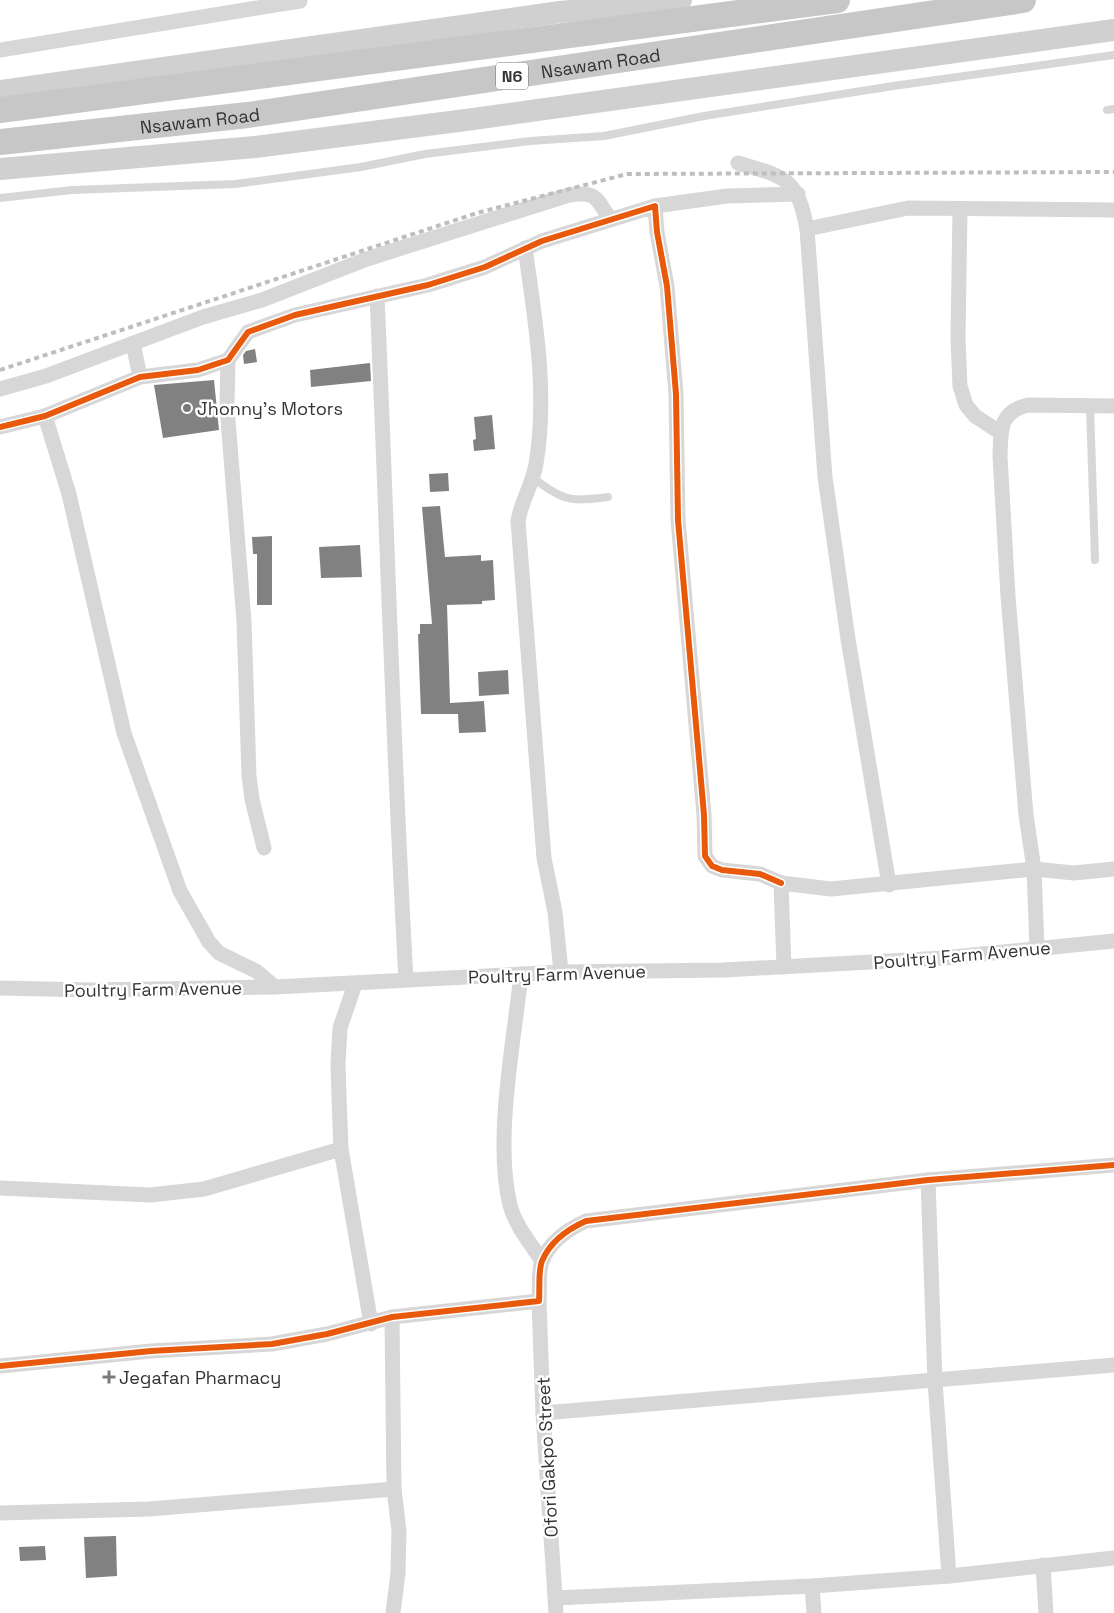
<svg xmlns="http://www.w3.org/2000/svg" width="1114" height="1613" viewBox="0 0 1114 1613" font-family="'Space Grotesk',sans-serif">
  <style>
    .building { fill: #818181 }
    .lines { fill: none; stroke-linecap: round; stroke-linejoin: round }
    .service { stroke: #d7d7d7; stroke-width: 8 }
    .minor { stroke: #d7d7d7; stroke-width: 15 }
    .secondary { stroke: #d0d0d0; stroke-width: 22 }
    .trunk { stroke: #c7c7c7; stroke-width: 26 }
    .rail { stroke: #bebebe; stroke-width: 4; stroke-dasharray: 5 4; stroke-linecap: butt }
    .cycleway-casing { stroke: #fff; stroke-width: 9 }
    .cycleway { stroke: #e8590c; stroke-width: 6 }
    .poi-dot { fill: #7a7a7a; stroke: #fff; stroke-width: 2 }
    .labels { text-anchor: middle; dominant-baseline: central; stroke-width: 5; stroke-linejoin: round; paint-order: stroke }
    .shield { fill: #fff; stroke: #707070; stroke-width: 1 }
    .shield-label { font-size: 16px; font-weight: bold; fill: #333 }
    .street-label { font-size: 18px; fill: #333; stroke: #fff }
    .poi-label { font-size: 18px; fill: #333; stroke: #fff; text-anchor: start }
  </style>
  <rect width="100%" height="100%" fill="#fff"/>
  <!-- building -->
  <g class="building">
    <path d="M255,349L257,362L244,364L243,355L246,351Z"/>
    <path d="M370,363L371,381L311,387L310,370Z"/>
    <path d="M214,380L219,430L163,438L154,385Z"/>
    <path d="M492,415L495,449L474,451L473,440L476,439L474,417Z"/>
    <path d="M448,473L449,491L430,492L429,474Z"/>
    <path d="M440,506L445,557L481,555V561L493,560L495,600L482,601V604L447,605L450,703L484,701L486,732L459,733L458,714H421L418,634H420V624H432L422,507Z"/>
    <path d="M272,536V605H257V554H253L252,537Z"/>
    <path d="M360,545L362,577L321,578L319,547Z"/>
    <path d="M508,670L509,694L479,696L478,672Z"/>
    <path d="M116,1536L117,1576L86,1578L84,1537Z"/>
    <path d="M45,1546L46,1560L20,1561L19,1547Z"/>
  </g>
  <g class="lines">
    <!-- service -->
    <g class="service">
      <path d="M1107,110L1114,109"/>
      <path d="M0,198L72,190L235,184L361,167L425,154L530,141L604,136L704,116L893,86L1114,55"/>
      <path d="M1090,406L1095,560"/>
      <path d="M532,477C564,501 568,502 608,497"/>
    </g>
    <!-- minor -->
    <g class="minor">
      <path d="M0,50L300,1"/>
      <path d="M738,163C785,177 797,177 807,229L825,477L848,639L889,885"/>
      <path d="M655,206L727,196L798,194"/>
      <path d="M960,209L958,339L960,386L966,405L975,416L1001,433"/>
      <path d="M807,229L908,208L1114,210"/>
      <path d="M525,248C535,319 548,392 536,464C533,484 521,501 518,521L544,858L555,912L561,972"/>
      <path d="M377,296C387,524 393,752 406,979"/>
      <path d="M133,343L140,377"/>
      <path d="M228,360L227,407L244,621L249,776L252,799L264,848"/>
      <path d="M0,389L46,376L203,317L262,300L367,259L569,195C597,191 596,198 610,219"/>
      <path d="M45,416L69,494L124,733L180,891L209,942L219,953L256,971L275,987"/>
      <path d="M0,427L45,416L140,377L198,370L228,360L248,332L295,315L428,285L485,267L542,241L655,206L657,232L667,286L676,394L678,520L704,815L705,856L712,866L722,870L760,874L781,883"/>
      <path d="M1037,949L1034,869L1026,815L1008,596L1000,456C1001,430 999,412 1028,405L1114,406"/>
      <path d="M784,967L781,883L831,889L1034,869L1074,873L1114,869"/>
      <path d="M521,974C514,1042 494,1140 510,1205C515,1225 531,1244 542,1261"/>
      <path d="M355,984L340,1028L338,1064L339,1097L341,1149L371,1324"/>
      <path d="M0,988L91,990L275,987L561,972L724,970L943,958L1114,941"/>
      <path d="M928,1180L935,1381L949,1576"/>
      <path d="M0,1188L150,1195L204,1189L341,1149"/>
      <path d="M539,1301L543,1413L556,1613"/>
      <path d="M392,1317L394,1489L399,1531L398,1573L393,1613"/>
      <path d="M0,1366L151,1351L272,1344L327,1334L392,1317L539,1301C540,1289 538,1271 542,1261C550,1242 568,1229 586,1221L928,1180L1114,1165"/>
      <path d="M543,1413L1114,1365"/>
      <path d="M0,1513L149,1509L394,1489"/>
      <path d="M1043,1565L1046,1613"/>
      <path d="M812,1586L814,1613"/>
      <path d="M556,1598L812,1586L949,1576L1114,1558"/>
    </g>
    <!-- secondary -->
    <g class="secondary">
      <path d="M0,91L560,12L681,0"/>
      <path d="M0,169L255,147L466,120L1114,30"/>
    </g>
    <!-- trunk -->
    <g class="trunk">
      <path d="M0,110L837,0"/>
      <path id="s1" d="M0,142L248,115L1023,0"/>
    </g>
    <!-- rail -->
    <path class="rail" d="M0,370L477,213L627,174L1114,172"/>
    <!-- cycleway casing -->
    <g class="cycleway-casing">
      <g id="cycleway">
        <path d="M0,427L45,416L140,377L198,370L228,360L248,332L295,315L428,285L485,267L542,241L655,206L657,232L667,286L676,394L678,520L704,815L705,856L712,866L722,870L760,874L781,883"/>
        <path d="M0,1366L151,1351L272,1344L327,1334L392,1317L539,1301C540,1289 538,1271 542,1261C550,1242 568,1229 586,1221L928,1180L1114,1165"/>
      </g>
    </g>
    <!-- cycleway -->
    <use href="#cycleway" class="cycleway"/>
  </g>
  <!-- markers -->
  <g class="poi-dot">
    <circle cx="187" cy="408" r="5"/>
    <path d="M106.5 1369.5h5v5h5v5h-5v5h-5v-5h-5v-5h5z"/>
  </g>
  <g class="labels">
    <!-- shield labels -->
    <rect class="shield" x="496" y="62.5" width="32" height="27" rx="4"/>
    <g class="shield-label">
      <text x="512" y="76">N6</text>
    </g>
    <!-- street labels -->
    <g class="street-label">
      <text stroke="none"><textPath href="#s1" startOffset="606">Nsawam Road</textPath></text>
      <text stroke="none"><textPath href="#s1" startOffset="201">Nsawam Road</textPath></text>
      <text transform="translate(962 955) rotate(-5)">Poultry Farm Avenue</text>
      <text transform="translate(557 974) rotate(-2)">Poultry Farm Avenue</text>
      <text transform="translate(153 989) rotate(-1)">Poultry Farm Avenue</text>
      <text transform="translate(547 1457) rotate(-93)">Ofori Gakpo Street</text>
    </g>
    <!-- poi labels -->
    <g class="poi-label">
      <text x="197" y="408">Jhonny's Motors</text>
      <text x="119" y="1377">Jegafan Pharmacy</text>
    </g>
  </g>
</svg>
